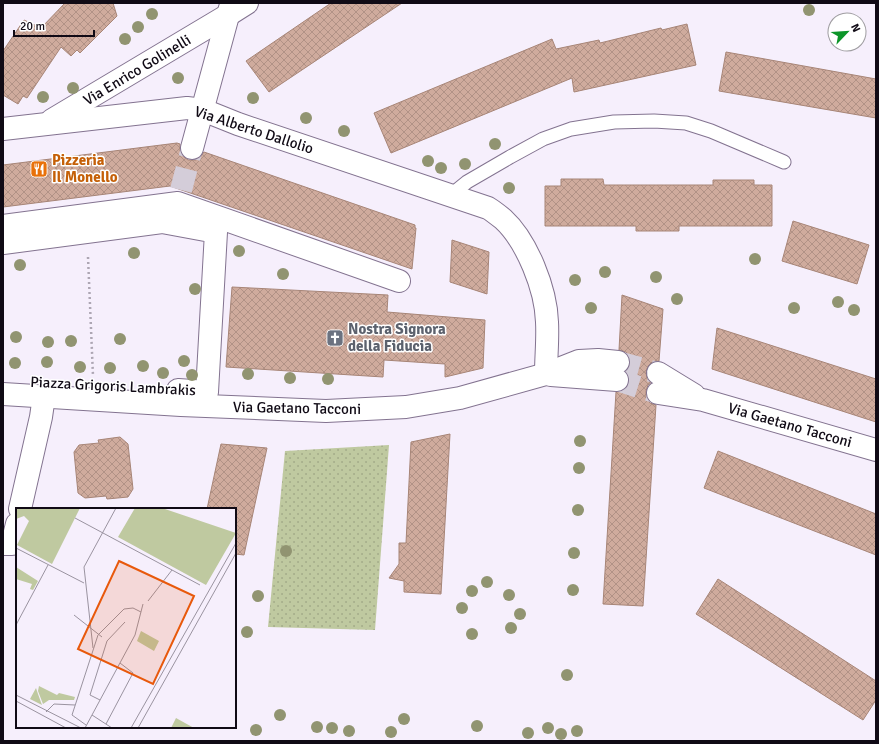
<svg xmlns="http://www.w3.org/2000/svg" width="879" height="744" viewBox="0 0 879 744" font-family="Signika,sans-serif">
  <style>
    .park { fill: url(#park-dots) }
    .building { fill: url(#building-cross-hatch); stroke: #a78577 }
    .lines { fill: none; stroke-linecap: round; stroke-linejoin: round }
    .street-tunnel { stroke: #d4cdd9; stroke-width: 22; stroke-dasharray: 22 11; stroke-linecap: butt }
    .lane-casing { stroke: #837390; stroke-width: 15 }
    .street-casing { stroke: #837390; stroke-width: 24 }
    .path { stroke: #ada6b3; stroke-width: 2.5; stroke-dasharray: 2 3; stroke-linecap: butt }
    .lane { stroke: #fff; stroke-width: 13 }
    .street { stroke: #fff; stroke-width: 22 }
    .tree { fill: #919471 }
    .labels { text-anchor: middle; dominant-baseline: central; stroke-width: 3; stroke-linejoin: round; paint-order: stroke }
    .street-label { font-size: 15px; fill: #100a15; stroke: #fff }
    .food-label { font-size: 15px; font-weight: bold; fill: #c56008; stroke: #fff; text-anchor: start }
    .worship-label { font-size: 15px; font-weight: bold; fill: #5b616d; stroke: #fff; text-anchor: start }
    .inset-road { fill: none; stroke: #9a93a0; stroke-width: 1 }
    .view { fill: #e8590c; fill-opacity: 0.15; stroke: #e8590c; stroke-width: 2 }
    .inset-edge { fill: none; stroke: #100a15; stroke-width: 2 }
  </style>
  <defs>
    <pattern id="park-dots" width="8" height="8" patternUnits="userSpaceOnUse"><rect width="8" height="8" fill="#bfc9a0"/><path d="M2 2h.1M6 6h.1" fill="none" stroke="#a3ab89" stroke-width="1.8" stroke-linecap="round"/></pattern>
    <pattern id="building-cross-hatch" width="8" height="8" patternUnits="userSpaceOnUse"><rect width="8" height="8" fill="#cfab9d"/><path d="M0 0l8 8M0 8l8-8" fill="none" stroke="#b19286"/></pattern>
  </defs>
  <rect width="100%" height="100%" fill="#f6effc"/>
  <!-- park -->
  <path class="park" d="M389,445L375,630L268,627L285,451Z"/>
  <!-- building -->
  <g class="building">
    <path d="M65,3H113L117,16L80,53L77,50L71,56L61,47L27,98L23,96L18,104L3,95V51L24,20L41,28Z"/>
    <path d="M331,3H402L269,92L246,61Z"/>
    <path d="M687,24L696,65L574,92L572,78L391,153L374,113L552,39L556,49L599,40L600,43L661,28L662,30Z"/>
    <path d="M726,52L876,79V118L719,91Z"/>
    <path d="M177,143L180,144V151L183,156L188,160H196L200,157L204,152L415,225V228H416L412,269L170,186L3,207V165Z"/>
    <path d="M561,179H603L604,185H713V180H754V185H772V226H679V231H636V226H545V186H561Z"/>
    <path d="M793,221L869,245L857,284L782,261Z"/>
    <path d="M452,240L489,252L487,294L450,282Z"/>
    <path d="M232,287L388,295L387,312L485,320L483,368L445,377V364L384,360L383,377L226,367Z"/>
    <path d="M622,295L663,309L659,361L652,362L648,366L646,372L647,379L651,383L648,385L646,391V397L650,403L656,405L643,606L603,604L616,392L622,391L627,387L629,381L628,375L626,371L628,369L630,364V357L626,352L619,350Z"/>
    <path d="M717,328L876,379V422L712,369Z"/>
    <path d="M450,434L441,594L404,592V581L389,578L399,564V543H406L411,442Z"/>
    <path d="M120,437L128,444L133,489L128,497L107,499L106,496L85,498L78,493L74,452L79,445L99,443L98,440Z"/>
    <path d="M221,444L267,448L244,555L235,554V509H207Z"/>
    <path d="M718,451L876,514V555L704,488Z"/>
    <path d="M718,579L876,681V700L863,720L696,614Z"/>
  </g>
  <g class="lines">
    <!-- street-tunnel -->
    <g class="street-tunnel">
      <path d="M181,190L192,148"/>
      <path d="M618,362L658,373"/>
      <path d="M617,380L658,393"/>
    </g>
    <!-- lane casing -->
    <g class="lane-casing">
      <path id="lane" d="M451,195L467,182L510,157L543,139L571,129L614,122L654,121L686,123L711,131L784,162"/>
    </g>
    <!-- street casing -->
    <g class="street-casing">
      <g id="street">
        <path d="M52,120L228,15L247,3"/>
        <path d="M3,129L187,108L203,110L238,124L488,208C493,211 498,215 503,219C527,241 546,289 547,322C548,339 546,357 546,374"/>
        <path d="M192,148L230,8"/>
        <path d="M3,226L178,203L399,281"/>
        <path d="M3,243L162,222L216,232L207,392L178,390"/>
        <path d="M658,373L694,395"/>
        <path d="M551,375L617,380"/>
        <path d="M658,393L703,400L876,450"/>
        <path d="M3,394L181,405L326,411L406,407L460,398L546,374L579,361L598,360L618,362"/>
        <path d="M20,509L41,417L44,396"/>
        <path d="M3,544H12L17,524"/>
      </g>
    </g>
    <!-- path -->
    <path class="path" d="M88,257L93,376"/>
    <!-- lane -->
    <use href="#lane" class="lane"/>
    <!-- street -->
    <use href="#street" class="street"/>
  </g>
  <!-- trees -->
  <g class="tree">
    <circle cx="809" cy="10" r="6"/>
    <circle cx="152" cy="14" r="6"/>
    <circle cx="138" cy="27" r="6"/>
    <circle cx="125" cy="39" r="6"/>
    <circle cx="178" cy="78" r="6"/>
    <circle cx="73" cy="88" r="6"/>
    <circle cx="43" cy="97" r="6"/>
    <circle cx="253" cy="98" r="6"/>
    <circle cx="306" cy="118" r="6"/>
    <circle cx="344" cy="131" r="6"/>
    <circle cx="495" cy="144" r="6"/>
    <circle cx="428" cy="161" r="6"/>
    <circle cx="465" cy="164" r="6"/>
    <circle cx="441" cy="168" r="6"/>
    <circle cx="509" cy="188" r="6"/>
    <circle cx="239" cy="251" r="6"/>
    <circle cx="134" cy="253" r="6"/>
    <circle cx="755" cy="259" r="6"/>
    <circle cx="20" cy="265" r="6"/>
    <circle cx="605" cy="272" r="6"/>
    <circle cx="283" cy="274" r="6"/>
    <circle cx="656" cy="277" r="6"/>
    <circle cx="575" cy="280" r="6"/>
    <circle cx="195" cy="289" r="6"/>
    <circle cx="677" cy="299" r="6"/>
    <circle cx="838" cy="302" r="6"/>
    <circle cx="591" cy="308" r="6"/>
    <circle cx="794" cy="308" r="6"/>
    <circle cx="854" cy="310" r="6"/>
    <circle cx="16" cy="337" r="6"/>
    <circle cx="120" cy="339" r="6"/>
    <circle cx="71" cy="341" r="6"/>
    <circle cx="48" cy="342" r="6"/>
    <circle cx="184" cy="361" r="6"/>
    <circle cx="47" cy="362" r="6"/>
    <circle cx="15" cy="363" r="6"/>
    <circle cx="143" cy="366" r="6"/>
    <circle cx="80" cy="367" r="6"/>
    <circle cx="110" cy="368" r="6"/>
    <circle cx="163" cy="373" r="6"/>
    <circle cx="248" cy="374" r="6"/>
    <circle cx="192" cy="375" r="6"/>
    <circle cx="290" cy="378" r="6"/>
    <circle cx="328" cy="379" r="6"/>
    <circle cx="580" cy="441" r="6"/>
    <circle cx="579" cy="468" r="6"/>
    <circle cx="578" cy="510" r="6"/>
    <circle cx="286" cy="551" r="6"/>
    <circle cx="574" cy="553" r="6"/>
    <circle cx="487" cy="582" r="6"/>
    <circle cx="573" cy="590" r="6"/>
    <circle cx="472" cy="591" r="6"/>
    <circle cx="509" cy="595" r="6"/>
    <circle cx="258" cy="596" r="6"/>
    <circle cx="462" cy="608" r="6"/>
    <circle cx="520" cy="614" r="6"/>
    <circle cx="511" cy="628" r="6"/>
    <circle cx="247" cy="632" r="6"/>
    <circle cx="472" cy="634" r="6"/>
    <circle cx="567" cy="675" r="6"/>
    <circle cx="280" cy="715" r="6"/>
    <circle cx="404" cy="719" r="6"/>
    <circle cx="477" cy="726" r="6"/>
    <circle cx="317" cy="727" r="6"/>
    <circle cx="332" cy="728" r="6"/>
    <circle cx="548" cy="728" r="6"/>
    <circle cx="256" cy="730" r="6"/>
    <circle cx="349" cy="731" r="6"/>
    <circle cx="577" cy="731" r="6"/>
    <circle cx="391" cy="732" r="6"/>
    <circle cx="528" cy="733" r="6"/>
    <circle cx="561" cy="734" r="6"/>
  </g>
  <!-- icons -->
  <defs>
    <g id="restaurant-square" transform="scale(0.9)"><rect x="-9" y="-9" width="18" height="18" rx="4" fill="#e8710a" stroke="#fff"/><path d="M-5-6h1v4h1v-4h1v4h1v-4h1v5L-1.5 .5V6h-2V.5L-5-1ZM5-6V6H3V1.5H1.5Q1.5-4 5-6Z" fill="#fff"/></g>
    <g id="church-square" transform="scale(0.9)"><rect x="-9" y="-9" width="18" height="18" rx="4" fill="#6b7280" stroke="#fff"/><path d="M-1.2-6h2.4v3.5h3.3v2.4h-3.3V6h-2.4V-.1h-3.3v-2.4h3.3Z" fill="#fff"/></g>
  </defs>
  <g fill-rule="evenodd">
    <use href="#restaurant-square" x="39" y="169"/>
    <use href="#church-square" x="335" y="338"/>
  </g>
  <g class="labels">
    <!-- street labels -->
    <g class="street-label">
      <text transform="translate(137 70) rotate(-31)">Via Enrico Golinelli</text>
      <text transform="translate(254 130) rotate(18)">Via Alberto Dallolio</text>
      <text transform="translate(113 386) rotate(3)">Piazza Grigoris Lambrakis</text>
      <text transform="translate(297 408) rotate(1)">Via Gaetano Tacconi</text>
      <text transform="translate(790 425) rotate(16)">Via Gaetano Tacconi</text>
    </g>
    <!-- food labels -->
    <g class="food-label">
      <text x="52" y="160">Pizzeria<tspan x="52" dy="17">Il Monello</tspan></text>
    </g>
    <!-- worship labels -->
    <g class="worship-label">
      <text x="348" y="329">Nostra Signora<tspan x="348" dy="17">della Fiducia</tspan></text>
    </g>
  </g>
  <!-- overview -->
  <g transform="translate(16 508)">
    <rect width="220" height="220" fill="#f6effc"/>
    <path d="M119,0H146L220,25L190,77L102,29ZM0,59L22,73L17,82L14,81L16,76L0,71ZM23,178L41,187L43,185L59,189L58,192H33L27,196L22,183ZM20,180L22,186L26,197L14,191ZM160,210L178,220H155Z" fill="#bfc9a0"/>
    <path d="M0,0H64L36,56L1,37L13,13L8,8L0,11ZM125,123L143,133L138,143L121,133Z" fill="#bfc9a0"/>
    <path class="inset-road" d="M59,10L184,77M0,40L68,75M132,93L156,62M58,107L86,129M0,117L32,57M77,140L68,59L100,0M0,187L65,220M84,192L74,187L91,133L109,114M0,193L50,220M30,204L38,196L59,197M76,207L96,220M90,216L117,165L104,155M70,217L56,207L82,127L108,101L117,100L125,104M69,220L119,127L127,96M115,220L220,35M122,220L220,45"/>
    <path class="view" d="M103,53L178,88L137,176L62,141Z"/>
    <rect width="220" height="220" class="inset-edge"/>
  </g>
  <!-- border -->
  <rect width="879" height="744" fill="none" stroke="#100a15" stroke-width="8"/>
  <!-- north arrow -->
  <g transform="translate(847 32) rotate(65)"><circle r="19" fill="#ffffff" stroke="#9f9da1"/>
  <path d="M0-3L7 15L0 10L-7 15Z" fill="#0c9529"/>
  <text y="-6" font-size="11" font-weight="bold" text-anchor="middle" fill="#100a15">N</text>
  </g>
  <!-- scale -->
  <path d="M14 30v6h80v-6" fill="none" stroke="#100a15" stroke-width="2"/>
  <text x="20" y="30" font-size="12" fill="#100a15" stroke="#ffffff" stroke-width="3" paint-order="stroke">20 m</text>
</svg>
